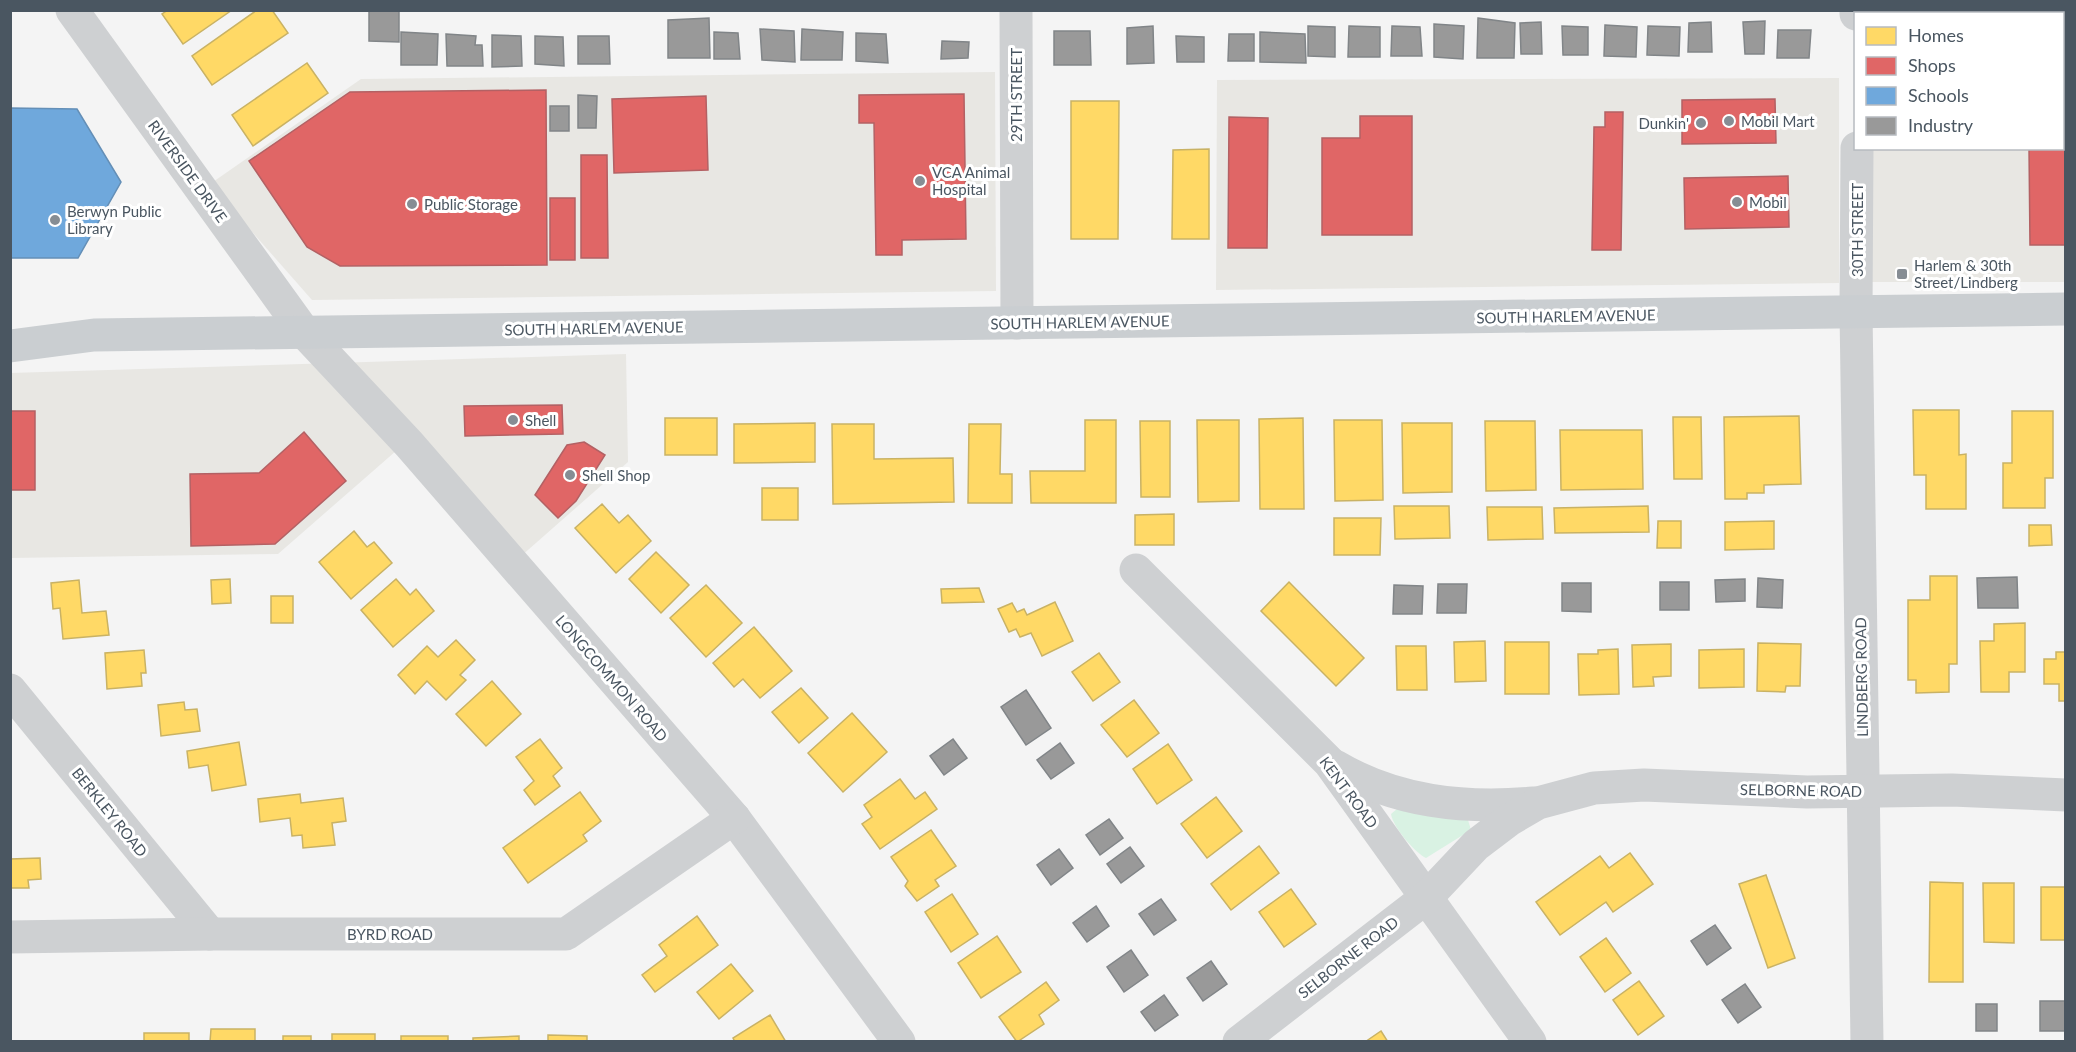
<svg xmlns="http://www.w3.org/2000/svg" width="2076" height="1052" viewBox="0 0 2076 1052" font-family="Lato,sans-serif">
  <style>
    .commercial { fill: #e8e7e3 }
    .green { fill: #d9f2e3 }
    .homes { fill: #ffd966; stroke: #c9b264; stroke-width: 1.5 }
    .shops { fill: #e06666; stroke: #b36164; stroke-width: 1.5 }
    .schools { fill: #6fa8dc; stroke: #648fb7; stroke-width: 1.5 }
    .industry { fill: #999; stroke: #818588; stroke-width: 1.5 }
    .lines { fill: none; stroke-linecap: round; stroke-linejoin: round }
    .minor { stroke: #ced0d2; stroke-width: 33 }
    .major { stroke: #caced1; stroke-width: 33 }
    .poi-dot { fill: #868d94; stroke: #fff; stroke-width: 2 }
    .labels { text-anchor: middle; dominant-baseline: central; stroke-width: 6; stroke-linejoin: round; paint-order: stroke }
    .street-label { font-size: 15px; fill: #4a5661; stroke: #fff }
    .poi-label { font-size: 15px; fill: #4a5661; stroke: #fff; text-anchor: start }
  </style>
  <rect width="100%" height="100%" fill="#f4f4f4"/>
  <!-- commercial -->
  <g class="commercial">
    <path d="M995,72L996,291L312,300L210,184L361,79Z"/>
    <path d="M2062,76H2065V282H1867L1868,149L2062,148Z"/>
    <path d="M1839,78V283L1216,290L1217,80Z"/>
    <path d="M626,354L628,462L520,557L412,437L278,554L11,558L10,373Z"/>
  </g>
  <!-- green -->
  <path class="green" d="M1397,809L1468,820L1471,830L1426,858C1414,852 1393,827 1391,814Z"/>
  <!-- homes -->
  <g class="homes">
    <path d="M168,10H232L183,44L162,14Z"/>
    <path d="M257,10H272L288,33L212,85L192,56Z"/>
    <path d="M307,63L328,93L253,146L232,115Z"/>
    <path d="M1071,101H1119L1118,239H1071Z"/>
    <path d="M1209,149V239H1172L1173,150Z"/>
    <path d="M1913,410H1959V455L1966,454V509H1926V475H1914Z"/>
    <path d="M2012,411H2053V478H2045V508H2003V463H2012Z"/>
    <path d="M1799,416L1801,484L1764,485V493H1747V499H1725L1724,417Z"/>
    <path d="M1673,417H1701L1702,479H1674Z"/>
    <rect x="665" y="418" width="52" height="37"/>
    <path d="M1303,418L1304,509H1260L1259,419Z"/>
    <path d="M1085,420H1116V503H1031L1030,471H1085Z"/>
    <path d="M1197,420H1239V501L1198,502Z"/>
    <path d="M1334,420H1382L1383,500L1335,501Z"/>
    <path d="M1140,421H1170V497H1141Z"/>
    <path d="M1485,421H1535L1536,490L1486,491Z"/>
    <path d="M815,423V462L734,463V424Z"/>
    <path d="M1402,423H1452V492L1403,493Z"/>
    <path d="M832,424H874V459L953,458L954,502L833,504Z"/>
    <path d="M969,424H1001L1000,474H1012V503H968Z"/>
    <path d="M1560,430H1642L1643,489L1561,490Z"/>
    <rect x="762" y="488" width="36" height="32"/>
    <path d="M602,504L619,523L628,515L651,541L616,573L575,528Z"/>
    <path d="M1394,506H1449L1450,538L1395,539Z"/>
    <path d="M1648,506L1649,532L1555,533L1554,508Z"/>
    <path d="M1487,507H1542L1543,539L1488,540Z"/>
    <path d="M1174,514V545H1135V515Z"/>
    <path d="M1334,518H1381L1380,555H1334Z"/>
    <path d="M1658,521H1681V548H1657Z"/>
    <path d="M1774,521V549L1725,550V522Z"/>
    <path d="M2029,525H2051L2052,545L2029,546Z"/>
    <path d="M354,531L367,547L374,542L392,563L351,599L319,562Z"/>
    <path d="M656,552L689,585L661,613L629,579Z"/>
    <path d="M1930,576H1957V664H1949V692L1916,693V680H1908V600H1930Z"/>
    <path d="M230,579L231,603L212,604L211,580Z"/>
    <path d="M396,579L410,595L416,589L434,611L393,647L361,610Z"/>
    <path d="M79,580L82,613L106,611L109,635L63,639L60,608L53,609L51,583Z"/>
    <path d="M1289,582L1364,658L1336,686L1261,611Z"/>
    <path d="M706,585L742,623L706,657L670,618Z"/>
    <path d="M979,588L984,602L942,603L941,589Z"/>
    <rect x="271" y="596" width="22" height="27"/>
    <path d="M1055,602L1073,641L1042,656L1031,633L1020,637L1016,629L1009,632L998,609L1012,603L1017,612L1024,609L1027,615Z"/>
    <path d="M2025,623V672H2009V692H1981L1980,641H1994V624Z"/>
    <path d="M754,627L792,671L760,698L743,679L734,687L713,663Z"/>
    <path d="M456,640L475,660L460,675L466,680L446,700L427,681L415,694L398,675L427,646L438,657Z"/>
    <path d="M1485,641L1486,681L1455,682L1454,642Z"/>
    <rect x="1505" y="642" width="44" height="52"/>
    <path d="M1758,643L1801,644L1800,686H1786L1785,692L1757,691Z"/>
    <path d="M1671,644V676L1653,677L1654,686L1633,687L1632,645Z"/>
    <path d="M1396,646H1426L1427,690H1397Z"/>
    <path d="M1618,649L1619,694L1579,695L1578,654H1598V650Z"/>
    <path d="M1744,649V687L1699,688V650Z"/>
    <path d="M144,650L146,673H141L142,686L107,689L105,653Z"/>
    <path d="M2056,652H2066V701H2059V684H2044V659H2056Z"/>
    <path d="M1099,653L1120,682L1093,701L1072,672Z"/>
    <path d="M492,681L521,714L486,746L456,714Z"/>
    <path d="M801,688L828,718L799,743L772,712Z"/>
    <path d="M1134,700L1159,733L1127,757L1101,725Z"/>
    <path d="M184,702L185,710L197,709L200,731L161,736L158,705Z"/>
    <path d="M852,713L887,752L843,792L808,753Z"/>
    <path d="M540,739L562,768L553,776L560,786L535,805L524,790L534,781L516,757Z"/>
    <path d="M239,742L246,785L212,791L208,765L189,768L187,751Z"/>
    <path d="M1168,744L1192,780L1157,804L1133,769Z"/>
    <path d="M900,779L915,799L925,792L937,809L880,849L862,824L872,817L864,805Z"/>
    <path d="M580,792L601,821L583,835L587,841L528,883L503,848Z"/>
    <path d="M300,794L301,803L343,798L346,821L332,823L335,845L303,848L302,835L292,836L290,818L260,822L258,799Z"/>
    <path d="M1216,797L1242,831L1207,858L1181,824Z"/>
    <path d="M931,830L956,866L935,880L939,886L917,901L905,886L908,881L891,857Z"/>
    <path d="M1259,846L1279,873L1231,910L1211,884Z"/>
    <path d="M1630,853L1653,884L1613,912L1606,902L1560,935L1536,902L1600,856L1609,868Z"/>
    <path d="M40,858L41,879L28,880L29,888H10V859Z"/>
    <path d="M1766,875L1795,958L1768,968L1739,884Z"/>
    <path d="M1930,882L1963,883V982H1929Z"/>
    <path d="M1983,883H2014V943L1984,942Z"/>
    <rect x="2041" y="887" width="25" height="53"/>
    <path d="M1291,889L1316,924L1284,947L1259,912Z"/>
    <path d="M952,894L978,934L951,952L925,912Z"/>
    <path d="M697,916L718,945L655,992L642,975L667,956L659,945Z"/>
    <path d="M997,936L1021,972L981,998L958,963Z"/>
    <path d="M1606,938L1631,973L1605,992L1580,957Z"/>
    <path d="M731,964L753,991L719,1019L697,992Z"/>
    <path d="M1639,981L1664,1016L1638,1035L1613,1000Z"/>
    <path d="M1046,982L1059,1000L1039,1015L1044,1024L1017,1042L999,1017Z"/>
    <path d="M770,1015L786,1042H735L733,1038Z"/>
    <path d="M211,1029H255V1042H210Z"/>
    <path d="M1381,1031L1388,1042H1365Z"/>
    <rect x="144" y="1033" width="45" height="9"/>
    <rect x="332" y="1034" width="43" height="8"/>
    <path d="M548,1035L587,1036V1042H548Z"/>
    <rect x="283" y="1036" width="28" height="6"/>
    <rect x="401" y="1036" width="47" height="6"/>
    <path d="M519,1036V1042H473V1038Z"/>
  </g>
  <!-- shops -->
  <g class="shops">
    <path d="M2062,82H2066V245H2030L2029,148H2062Z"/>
    <path d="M546,90L547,265L340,266L307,247L249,161L350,92Z"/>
    <path d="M964,94L966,239L902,240V255H876L874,123H859V95Z"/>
    <path d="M706,96L708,170L614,173L612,99Z"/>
    <path d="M1775,99L1776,143L1682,144V100Z"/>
    <path d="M1605,112H1623L1621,250H1592L1594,127H1605Z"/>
    <path d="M1360,116H1412V235H1322V138H1360Z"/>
    <path d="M1229,117L1268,118L1267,248H1228Z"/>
    <path d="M581,155H607L608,258H581Z"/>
    <path d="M1788,176L1789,227L1685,229L1684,178Z"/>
    <rect x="550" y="198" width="25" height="62"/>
    <path d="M562,405L563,434L465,436L464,406Z"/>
    <rect x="10" y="411" width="25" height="79"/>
    <path d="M304,432L346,481L275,544L191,546L190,474L259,473Z"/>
    <path d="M584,442L605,455L576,501L558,518L535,495L567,445Z"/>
  </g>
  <!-- schools -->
  <path class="schools" d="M10,108L77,109L121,182L78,258H10Z"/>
  <!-- industry -->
  <g class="industry">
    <path d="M369,10L399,11V42L369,41Z"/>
    <path d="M709,18L710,58H668V20Z"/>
    <path d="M1478,18L1515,23L1514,58H1477Z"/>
    <path d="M1765,21L1764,54H1745L1743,22Z"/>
    <path d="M1541,22L1542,54H1521L1520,23Z"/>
    <path d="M1711,22L1712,52H1688L1689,23Z"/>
    <path d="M1434,24L1464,26L1463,59L1434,57Z"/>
    <path d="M1605,25L1637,27L1636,57L1604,56Z"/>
    <path d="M1153,26L1154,63L1127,64V28Z"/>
    <path d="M1308,26L1335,27V57L1308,56Z"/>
    <path d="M1349,26L1380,27V57H1348Z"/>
    <path d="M1392,26L1420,27L1422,56H1391Z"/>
    <path d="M1562,26L1588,27V55H1563Z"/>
    <path d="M1648,26L1680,27L1679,56L1647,55Z"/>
    <path d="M760,29L794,31L795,62L762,60Z"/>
    <path d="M802,29L843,32L842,60H801Z"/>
    <path d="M1778,30H1811L1809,58H1777Z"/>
    <path d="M1054,31H1090L1091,65H1054Z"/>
    <path d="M401,32L438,34L437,65H401Z"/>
    <path d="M714,32L738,33L740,59H714Z"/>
    <path d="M1260,32L1305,34L1306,63L1260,62Z"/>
    <path d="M856,33L886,34L888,63L856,61Z"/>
    <path d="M446,34L476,36L475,45H482L483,66H447Z"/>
    <path d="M1229,34H1254V61H1228Z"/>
    <path d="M492,35L521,36L522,66L492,67Z"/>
    <path d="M535,36L563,37L564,66L535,64Z"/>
    <path d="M578,36H609L610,64H578Z"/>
    <path d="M1176,36L1204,37V62H1177Z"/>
    <path d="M942,41L969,42L968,58L941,59Z"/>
    <path d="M578,95L597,96L596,128H578Z"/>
    <rect x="550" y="106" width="19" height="25"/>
    <path d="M2017,577L2018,608H1978L1977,578Z"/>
    <path d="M1758,578L1783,580L1782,608L1757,607Z"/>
    <path d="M1745,579V601L1716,602L1715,580Z"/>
    <rect x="1660" y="582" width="29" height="28"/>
    <path d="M1562,583H1591V612L1562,611Z"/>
    <path d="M1438,584H1467L1466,613H1437Z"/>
    <path d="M1394,585L1423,586L1422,614H1393Z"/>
    <path d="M1026,690L1051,728L1026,745L1001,707Z"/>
    <path d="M953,739L967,758L944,775L930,756Z"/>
    <path d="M1060,743L1074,763L1051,779L1037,760Z"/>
    <path d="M1109,819L1123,838L1100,855L1086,835Z"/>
    <path d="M1130,847L1144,866L1121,883L1107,864Z"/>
    <path d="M1059,849L1073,868L1051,885L1037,865Z"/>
    <path d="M1161,899L1176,920L1154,935L1139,914Z"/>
    <path d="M1096,906L1109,926L1087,942L1073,923Z"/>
    <path d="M1715,925L1731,948L1707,965L1691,941Z"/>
    <path d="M1131,950L1148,975L1124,992L1107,967Z"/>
    <path d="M1211,961L1227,984L1203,1001L1187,978Z"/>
    <path d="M1745,984L1761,1007L1738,1023L1722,1000Z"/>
    <path d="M1164,995L1178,1015L1155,1031L1141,1012Z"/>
    <rect x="2040" y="1001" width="26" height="30"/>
    <rect x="1976" y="1004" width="21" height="27"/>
  </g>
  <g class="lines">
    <!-- minor -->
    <g class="minor">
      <path d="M72,10L304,332L409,444L734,818L899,1042"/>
      <path d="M1016,10L1017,323"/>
      <path d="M1856,14V10"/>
      <path d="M1857,148L1856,312L1867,1042"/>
      <path d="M1136,570L1329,762L1530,1042"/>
      <path d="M10,690L210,934"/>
      <path d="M1335,766C1396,802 1463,809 1534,803"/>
      <path d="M10,937L210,934H566L734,818"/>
      <path d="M1239,1042L1427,897L1476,845L1509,820L1538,803L1594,788L1644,785L1807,792L1952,790L2066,795"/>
    </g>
    <!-- major -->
    <path class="major" d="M10,346L94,335L2066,309"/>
  </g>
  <!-- markers -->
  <g class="poi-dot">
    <circle cx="1729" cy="121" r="6"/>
    <circle cx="1701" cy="123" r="6"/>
    <circle cx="920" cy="181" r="6"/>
    <circle cx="1737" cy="202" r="6"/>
    <circle cx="412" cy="204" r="6"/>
    <circle cx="55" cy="220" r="6"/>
    <rect x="1896" y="268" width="12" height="12" rx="3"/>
    <circle cx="513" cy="420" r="6"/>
    <circle cx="570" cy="475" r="6"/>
  </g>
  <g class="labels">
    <!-- street labels -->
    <g class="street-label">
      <text transform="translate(1016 95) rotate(-90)">29TH STREET</text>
      <text transform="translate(188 171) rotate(54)">RIVERSIDE DRIVE</text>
      <text transform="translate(1857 230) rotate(-90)">30TH STREET</text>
      <text transform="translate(1566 316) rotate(-1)">SOUTH HARLEM AVENUE</text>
      <text transform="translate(1080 322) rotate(-1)">SOUTH HARLEM AVENUE</text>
      <text transform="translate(594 328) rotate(-1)">SOUTH HARLEM AVENUE</text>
      <text transform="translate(1861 677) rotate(-91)">LINDBERG ROAD</text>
      <text transform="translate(612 678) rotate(49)">LONGCOMMON ROAD</text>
      <text transform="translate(1801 790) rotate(1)">SELBORNE ROAD</text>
      <text transform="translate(1349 792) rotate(53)">KENT ROAD</text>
      <text transform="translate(110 812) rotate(51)">BERKLEY ROAD</text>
      <text x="390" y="934">BYRD ROAD</text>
      <text transform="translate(1348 957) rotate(-38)">SELBORNE ROAD</text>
    </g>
    <!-- poi labels -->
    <g class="poi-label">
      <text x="1741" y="121">Mobil Mart</text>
      <text x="1689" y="123" text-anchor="end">Dunkin'</text>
      <text x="932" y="172">VCA Animal<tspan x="932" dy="17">Hospital</tspan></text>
      <text x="1749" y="202">Mobil</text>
      <text x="424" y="204">Public Storage</text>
      <text x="67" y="211">Berwyn Public<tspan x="67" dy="17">Library</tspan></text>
      <text x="1914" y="265">Harlem &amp; 30th<tspan x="1914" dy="17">Street/Lindberg</tspan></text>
      <text x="525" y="420">Shell</text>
      <text x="582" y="475">Shell Shop</text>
    </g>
  </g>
  <!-- border -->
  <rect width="2076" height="1052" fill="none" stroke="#4a5661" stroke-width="24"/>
  <!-- legend -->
  <rect x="1854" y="12" width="210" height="138" fill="#ffffff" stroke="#b7bbc0" stroke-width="1.5"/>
  <rect x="1866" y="27" width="30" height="18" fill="#ffd966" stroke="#b7bbc0" stroke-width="1.5"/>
  <text x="1908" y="42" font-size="18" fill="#4a5661">Homes</text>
  <rect x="1866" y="57" width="30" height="18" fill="#e06666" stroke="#b7bbc0" stroke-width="1.5"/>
  <text x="1908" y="72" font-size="18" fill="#4a5661">Shops</text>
  <rect x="1866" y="87" width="30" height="18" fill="#6fa8dc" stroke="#b7bbc0" stroke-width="1.5"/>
  <text x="1908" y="102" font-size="18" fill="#4a5661">Schools</text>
  <rect x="1866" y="117" width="30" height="18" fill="#999999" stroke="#b7bbc0" stroke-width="1.5"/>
  <text x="1908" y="132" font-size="18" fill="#4a5661">Industry</text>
</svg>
